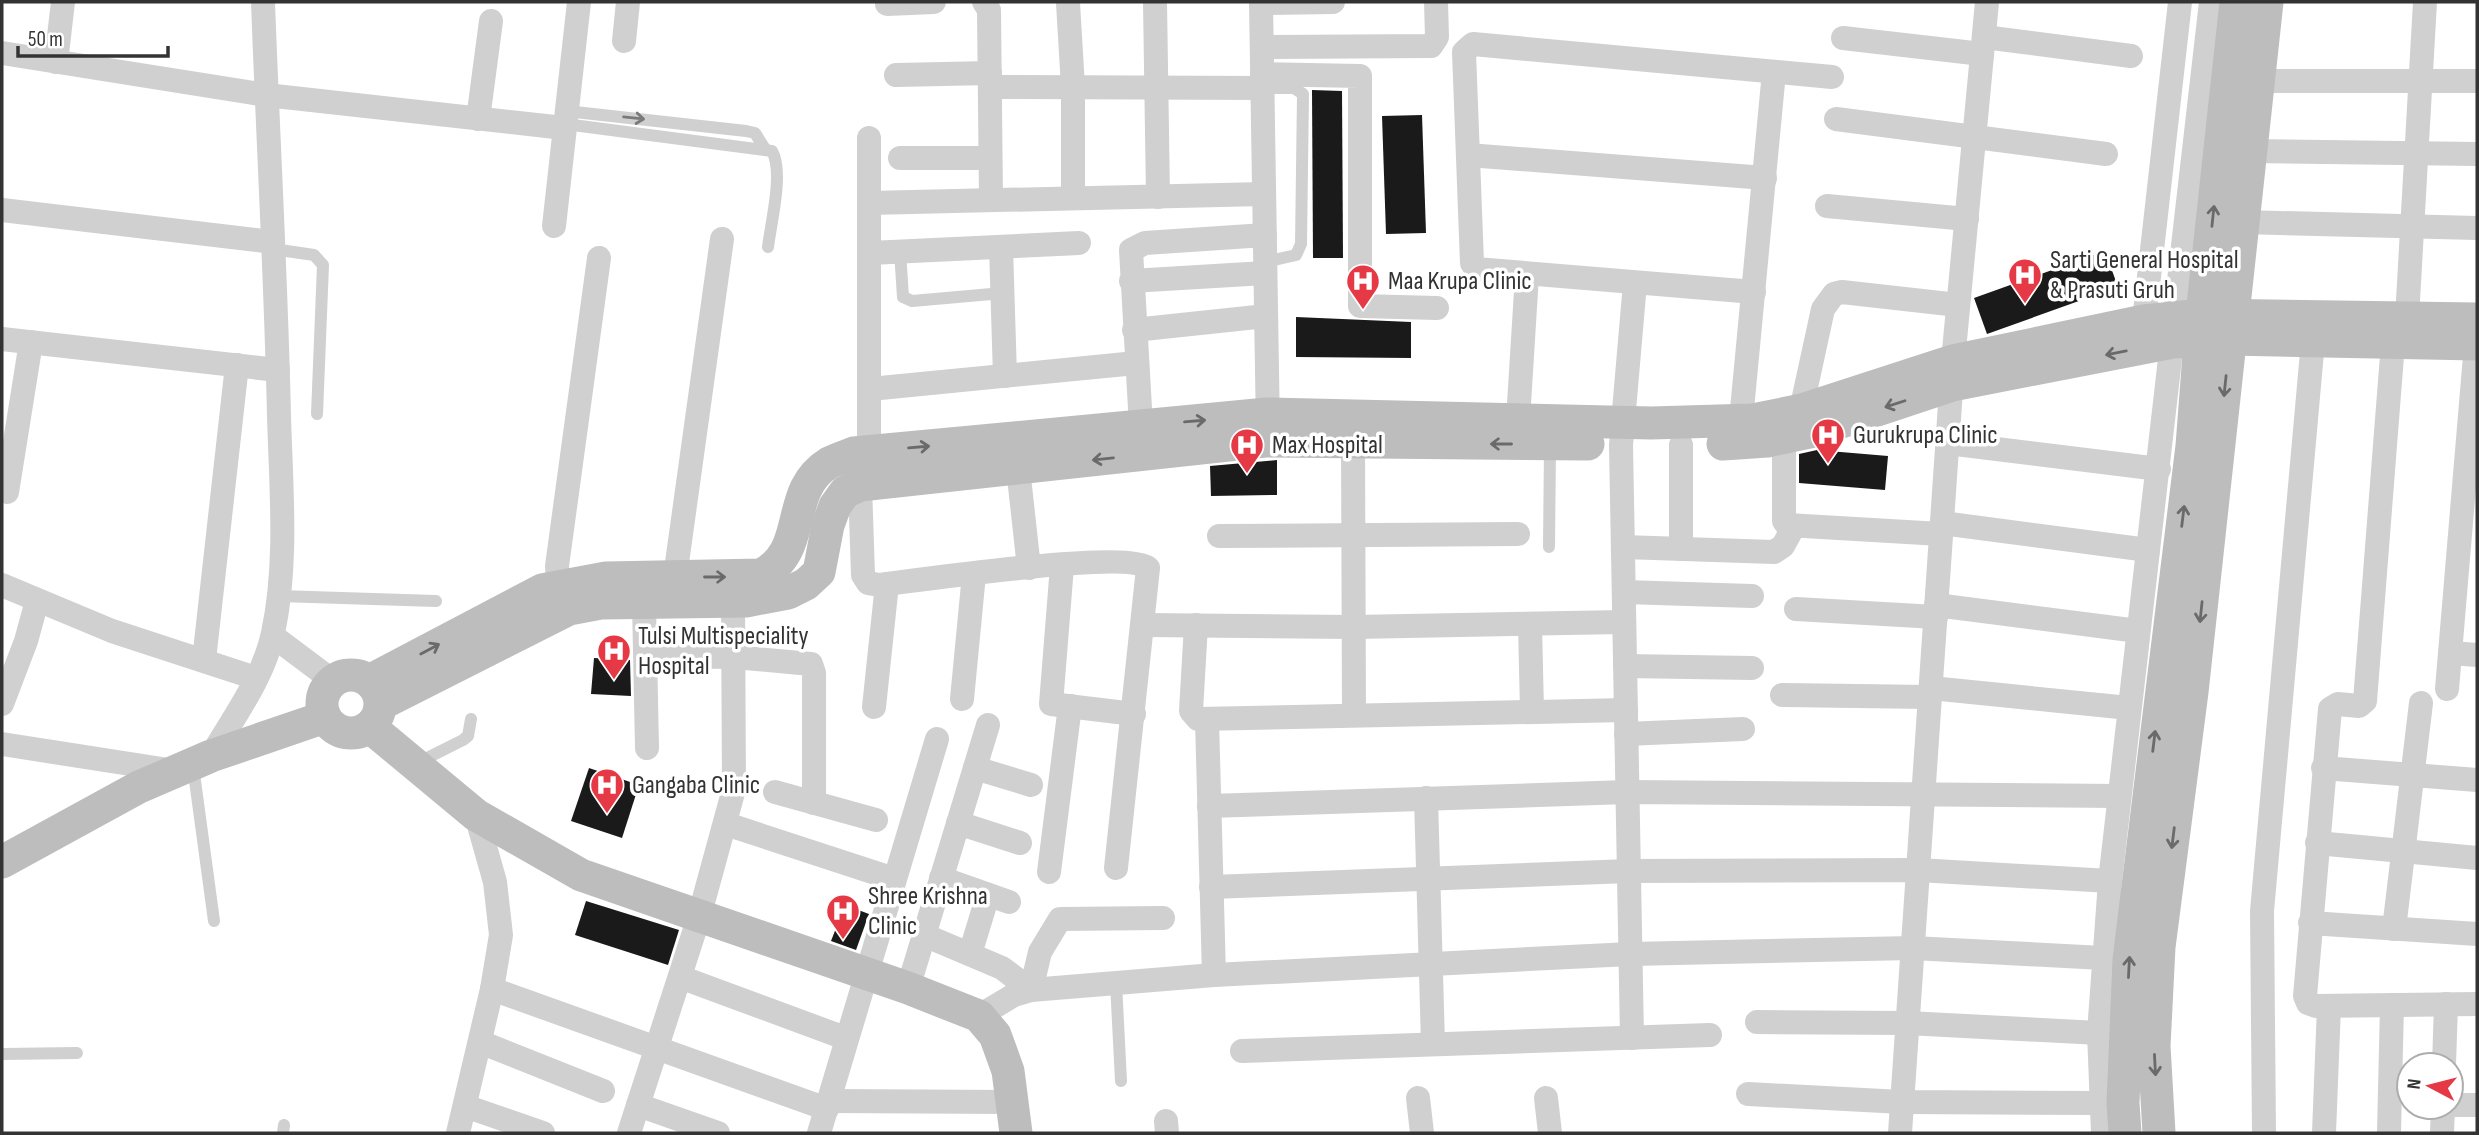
<svg xmlns="http://www.w3.org/2000/svg" width="2479" height="1135" viewBox="0 0 2479 1135" font-family="'Sofia Sans Condensed',sans-serif">
  <style>
    .building { fill: #1a1a1a }
    .lines { fill: none; stroke-linecap: round; stroke-linejoin: round }
    .lane { stroke: #d0d0d0; stroke-width: 12 }
    .street { stroke: #d0d0d0; stroke-width: 24 }
    .secondary { stroke: #bdbdbd; stroke-width: 33 }
    .oneway { stroke: #7a7a7a }
    .oneway2 { stroke: #6a6a6a }
    .labels { text-anchor: middle; dominant-baseline: central; stroke-width: 7; stroke-linejoin: round; paint-order: stroke }
    .poi-label { font-size: 26px; fill: #333; stroke: #fff; text-anchor: start }
  </style>
  <rect width="100%" height="100%" fill="#fff"/>
  <!-- building -->
  <g class="building">
    <path d="M1312,90L1342,91L1343,258H1313Z"/>
    <path d="M1422,115L1426,233L1386,234L1382,116Z"/>
    <path d="M2105,251L2118,287L1987,334L1974,298Z"/>
    <path d="M1296,317L1411,322V358L1296,357Z"/>
    <path d="M1817,450L1888,456L1885,490L1799,483V454Z"/>
    <path d="M1277,460V495L1211,496L1210,466Z"/>
    <path d="M594,658L630,660L631,696L591,694Z"/>
    <path d="M589,768L639,785L622,838L571,821Z"/>
    <path d="M586,901L679,930L668,965L575,935Z"/>
    <path d="M845,905L869,914L856,950L831,941Z"/>
  </g>
  <g class="lines">
    <!-- lane -->
    <g class="lane">
      <path d="M1262,88H1294L1303,94L1301,244L1296,255L1265,262"/>
      <path d="M566,111L746,131L755,133L765,149"/>
      <path d="M565,124L772,151C784,172 771,222 768,247"/>
      <path d="M273,249L314,255L323,265L317,414"/>
      <path d="M900,251L903,297L912,301L1003,293"/>
      <path d="M1549,547L1550,446"/>
      <path d="M279,596L436,601"/>
      <path d="M417,763L463,740L468,736L471,719"/>
      <path d="M193,766L214,921"/>
      <path d="M1116,983L1121,1081"/>
      <path d="M2,1054L77,1053"/>
      <path d="M283,1133L284,1125"/>
    </g>
    <!-- street -->
    <g class="street">
      <path d="M984,2L989,10L991,200"/>
      <path d="M1155,2L1158,197"/>
      <path d="M1261,2L1268,431"/>
      <path d="M1068,3L1073,87V198"/>
      <path d="M1261,3L1333,2"/>
      <path d="M887,4L934,2"/>
      <path d="M1984,37L2131,56"/>
      <path d="M1843,38L1982,54"/>
      <path d="M624,41L628,2"/>
      <path d="M1262,47L1431,46L1437,37L1436,2"/>
      <path d="M2,53L266,95L564,128"/>
      <path d="M56,62L63,2"/>
      <path d="M1262,74L1360,76V306L1437,308"/>
      <path d="M896,75L990,73"/>
      <path d="M2258,81H2477"/>
      <path d="M990,87L1262,88"/>
      <path d="M478,119L491,21"/>
      <path d="M1836,119L2106,154"/>
      <path d="M2250,151L2477,154"/>
      <path d="M1468,155L1765,178"/>
      <path d="M900,158H990"/>
      <path d="M869,203L1264,194"/>
      <path d="M1827,206L1967,219"/>
      <path d="M2,210L273,242"/>
      <path d="M2242,222L2477,228"/>
      <path d="M554,226L579,2"/>
      <path d="M1001,247L1005,376"/>
      <path d="M870,253L1079,243"/>
      <path d="M1131,281L1265,273"/>
      <path d="M1754,292L1476,269L1472,263L1464,52L1473,44L1832,77"/>
      <path d="M2407,318L2425,2"/>
      <path d="M2144,321L2180,2"/>
      <path d="M1134,330L1266,316"/>
      <path d="M2,339L278,370"/>
      <path d="M2393,343L2365,701L2359,706L2338,704L2330,709L2305,996L2308,1003L2316,1006L2477,1004"/>
      <path d="M870,389L1136,363"/>
      <path d="M1518,420L1527,275"/>
      <path d="M1741,420L1774,72"/>
      <path d="M1798,424L1823,309L1834,294L1842,292L1958,305"/>
      <path d="M1141,426L1131,250L1145,243L1265,235"/>
      <path d="M1784,437V521L1787,525L1941,534"/>
      <path d="M1353,442L1354,715"/>
      <path d="M1948,443L2159,469"/>
      <path d="M1016,450L1029,568"/>
      <path d="M869,452V138"/>
      <path d="M860,485L863,575L868,583L879,585C920,580 1125,550 1148,568L1116,868"/>
      <path d="M7,492L31,342"/>
      <path d="M1942,523L2148,550"/>
      <path d="M1219,536L1518,534"/>
      <path d="M1623,547L1774,552L1783,546L1794,526"/>
      <path d="M1681,549V445"/>
      <path d="M1062,566L1051,704L1134,714"/>
      <path d="M2,585L112,631L256,678"/>
      <path d="M675,591V577L722,239"/>
      <path d="M1624,592L1752,596"/>
      <path d="M566,601L558,584L557,566L599,258"/>
      <path d="M644,603L647,748"/>
      <path d="M1936,605L2138,631"/>
      <path d="M1796,609L1936,617"/>
      <path d="M1530,624L1532,712"/>
      <path d="M1144,625L1354,627L1624,622"/>
      <path d="M1196,625L1191,711L1198,719L1626,710"/>
      <path d="M273,636L333,681"/>
      <path d="M2451,653L2477,655"/>
      <path d="M647,656L734,657L811,664L814,673V803"/>
      <path d="M204,660L237,365"/>
      <path d="M1625,666L1752,668"/>
      <path d="M1931,688L2129,708"/>
      <path d="M2447,689L2476,344"/>
      <path d="M1782,695L1930,697"/>
      <path d="M962,699L974,574"/>
      <path d="M2,704L26,641L37,601"/>
      <path d="M874,707L887,584"/>
      <path d="M1207,720L1214,975"/>
      <path d="M1626,734L1743,729"/>
      <path d="M2,744L175,771"/>
      <path d="M211,756C233,718 264,677 273,633C288,563 281,487 279,416C276,278 268,140 263,2"/>
      <path d="M975,768L1031,785"/>
      <path d="M2323,768L2477,780"/>
      <path d="M775,792L876,820"/>
      <path d="M1426,798L1433,1044"/>
      <path d="M1209,806L1627,792L2119,796"/>
      <path d="M958,823L1020,843"/>
      <path d="M726,824L894,879"/>
      <path d="M2317,843L2477,858"/>
      <path d="M1049,872L1070,706"/>
      <path d="M941,878L1009,902"/>
      <path d="M1211,887L1629,871L1918,870L2110,881"/>
      <path d="M2310,923L2477,934"/>
      <path d="M2394,929L2421,703"/>
      <path d="M924,935L1002,968L1031,990L1040,952L1060,919L1163,918"/>
      <path d="M970,954L988,895"/>
      <path d="M680,977L845,1038"/>
      <path d="M908,988L988,725"/>
      <path d="M492,989L827,1109"/>
      <path d="M979,1016L1014,995L1031,990L1214,975L1630,954L1913,948L2103,958"/>
      <path d="M1757,1022L1907,1023L2099,1033"/>
      <path d="M1632,1038L1621,445L1635,283"/>
      <path d="M480,1042L603,1091"/>
      <path d="M1242,1051L1710,1035"/>
      <path d="M2444,1065L2446,1004"/>
      <path d="M1748,1094L1902,1102L2101,1103"/>
      <path d="M1418,1098L1422,1133"/>
      <path d="M1546,1098L1550,1133"/>
      <path d="M829,1101L1012,1102"/>
      <path d="M638,1105L718,1133"/>
      <path d="M2451,1105H2477"/>
      <path d="M465,1106L543,1133"/>
      <path d="M1166,1121L1167,1133"/>
      <path d="M458,1133L492,989L501,935L495,882L476,815"/>
      <path d="M629,1133L699,917L734,789L733,601"/>
      <path d="M819,1133L937,739"/>
      <path d="M1900,1133L1953,361L1987,2"/>
      <path d="M2103,1133L2099,1033L2110,881L2211,2"/>
      <path d="M2264,1133L2262,911L2313,341"/>
      <path d="M2324,1133L2329,1006"/>
      <path d="M2389,1133L2392,1005"/>
      <path d="M2442,1133L2443,1107"/>
    </g>
    <!-- secondary -->
    <g class="secondary">
      <path d="M1723,444L1767,441L1814,431L1952,385L2173,342L2230,339L2477,344"/>
      <circle cx="351" cy="704" r="29"/>
      <path d="M369,681L542,590L606,578L761,575C810,551 783,491 829,463C837,459 846,456 854,453L1267,414L1651,423L1753,420L1802,410L1953,361L2144,321L2202,315L2477,319"/>
      <path d="M381,704L569,609L601,603L746,601L788,593L806,584L819,572L828,525L835,506L845,492L860,485L1265,441L1588,444"/>
      <path d="M370,727L476,815L581,875L908,988L979,1016L995,1035L1008,1071L1016,1133"/>
      <path d="M2,862L139,787L211,756L325,717"/>
      <path d="M2125,1133L2123,1103L2129,960L2192,446L2202,315L2236,2"/>
      <path d="M2159,1133L2154,1046L2159,947L2192,692L2267,2"/>
    </g>
  </g>
  <!-- one-way arrows -->
  <defs><path id="oneway-shaft" d="M-6 0H5M1.5-3L5.5 0L1.5 3" fill="none" stroke-width="1.6" stroke-linecap="round" stroke-linejoin="round" transform="scale(1.75)"/></defs>
  <use class="oneway" href="#oneway-shaft" transform="translate(634 118) rotate(6)"/>
  <g class="oneway2">
    <use href="#oneway-shaft" transform="translate(2213 216) rotate(-84)"/>
    <use href="#oneway-shaft" transform="translate(2116 353) rotate(169)"/>
    <use href="#oneway-shaft" transform="translate(2225 386) rotate(96)"/>
    <use href="#oneway-shaft" transform="translate(1895 404) rotate(162)"/>
    <use href="#oneway-shaft" transform="translate(1195 421) rotate(-5)"/>
    <use href="#oneway-shaft" transform="translate(1501 444) rotate(-180)"/>
    <use href="#oneway-shaft" transform="translate(919 447) rotate(-5)"/>
    <use href="#oneway-shaft" transform="translate(1103 459) rotate(174)"/>
    <use href="#oneway-shaft" transform="translate(2183 516) rotate(-83)"/>
    <use href="#oneway-shaft" transform="translate(715 577)"/>
    <use href="#oneway-shaft" transform="translate(2201 612) rotate(96)"/>
    <use href="#oneway-shaft" transform="translate(430 649) rotate(-28)"/>
    <use href="#oneway-shaft" transform="translate(2154 741) rotate(-83)"/>
    <use href="#oneway-shaft" transform="translate(2173 838) rotate(97)"/>
    <use href="#oneway-shaft" transform="translate(2129 967) rotate(-87)"/>
    <use href="#oneway-shaft" transform="translate(2155 1065) rotate(87)"/>
  </g>
  <!-- icons -->
  <defs>
    <g id="hospital-pin" transform="scale(1.75)"><path d="M0 17L-7.5 6A9.5 9.5 0 1 1 7.5 6Z" fill="#e63946" stroke="#fff"/><path d="M-5-5h3v3.5h4V-5h3V5h-3V1.5h-4V5h-3Z" fill="#fff"/></g>
  </defs>
  <g fill-rule="evenodd">
    <use href="#hospital-pin" x="2025" y="275"/>
    <use href="#hospital-pin" x="1363" y="281"/>
    <use href="#hospital-pin" x="1828" y="435"/>
    <use href="#hospital-pin" x="1247" y="445"/>
    <use href="#hospital-pin" x="614" y="651"/>
    <use href="#hospital-pin" x="607" y="785"/>
    <use href="#hospital-pin" x="843" y="911"/>
  </g>
  <g class="labels">
    <!-- poi labels -->
    <g class="poi-label">
      <text x="2050" y="260">Sarti General Hospital<tspan x="2050" dy="30">&amp; Prasuti Gruh</tspan></text>
      <text x="1388" y="281">Maa Krupa Clinic</text>
      <text x="1853" y="435">Gurukrupa Clinic</text>
      <text x="1272" y="445">Max Hospital</text>
      <text x="638" y="636">Tulsi Multispeciality<tspan x="638" dy="30">Hospital</tspan></text>
      <text x="632" y="785">Gangaba Clinic</text>
      <text x="868" y="896">Shree Krishna<tspan x="868" dy="30">Clinic</tspan></text>
    </g>
  </g>
  <!-- border -->
  <rect width="2479" height="1135" fill="none" stroke="#333333" stroke-width="7"/>
  <!-- north arrow -->
  <g transform="translate(2430 1086) rotate(277)"><circle r="33" fill="#ffffff" stroke="#adadad" stroke-width="2"/>
  <path d="M0-5L12 26L0 18L-12 26Z" fill="#e63946"/>
  <text y="-10" font-size="19" font-weight="bold" text-anchor="middle" fill="#333333">N</text>
  </g>
  <!-- scale -->
  <path d="M18 46v10h150v-10" fill="none" stroke="#333333" stroke-width="3.5"/>
  <text x="28" y="46" font-size="21" fill="#333333" stroke="#ffffff" stroke-width="5" paint-order="stroke">50 m</text>
</svg>
